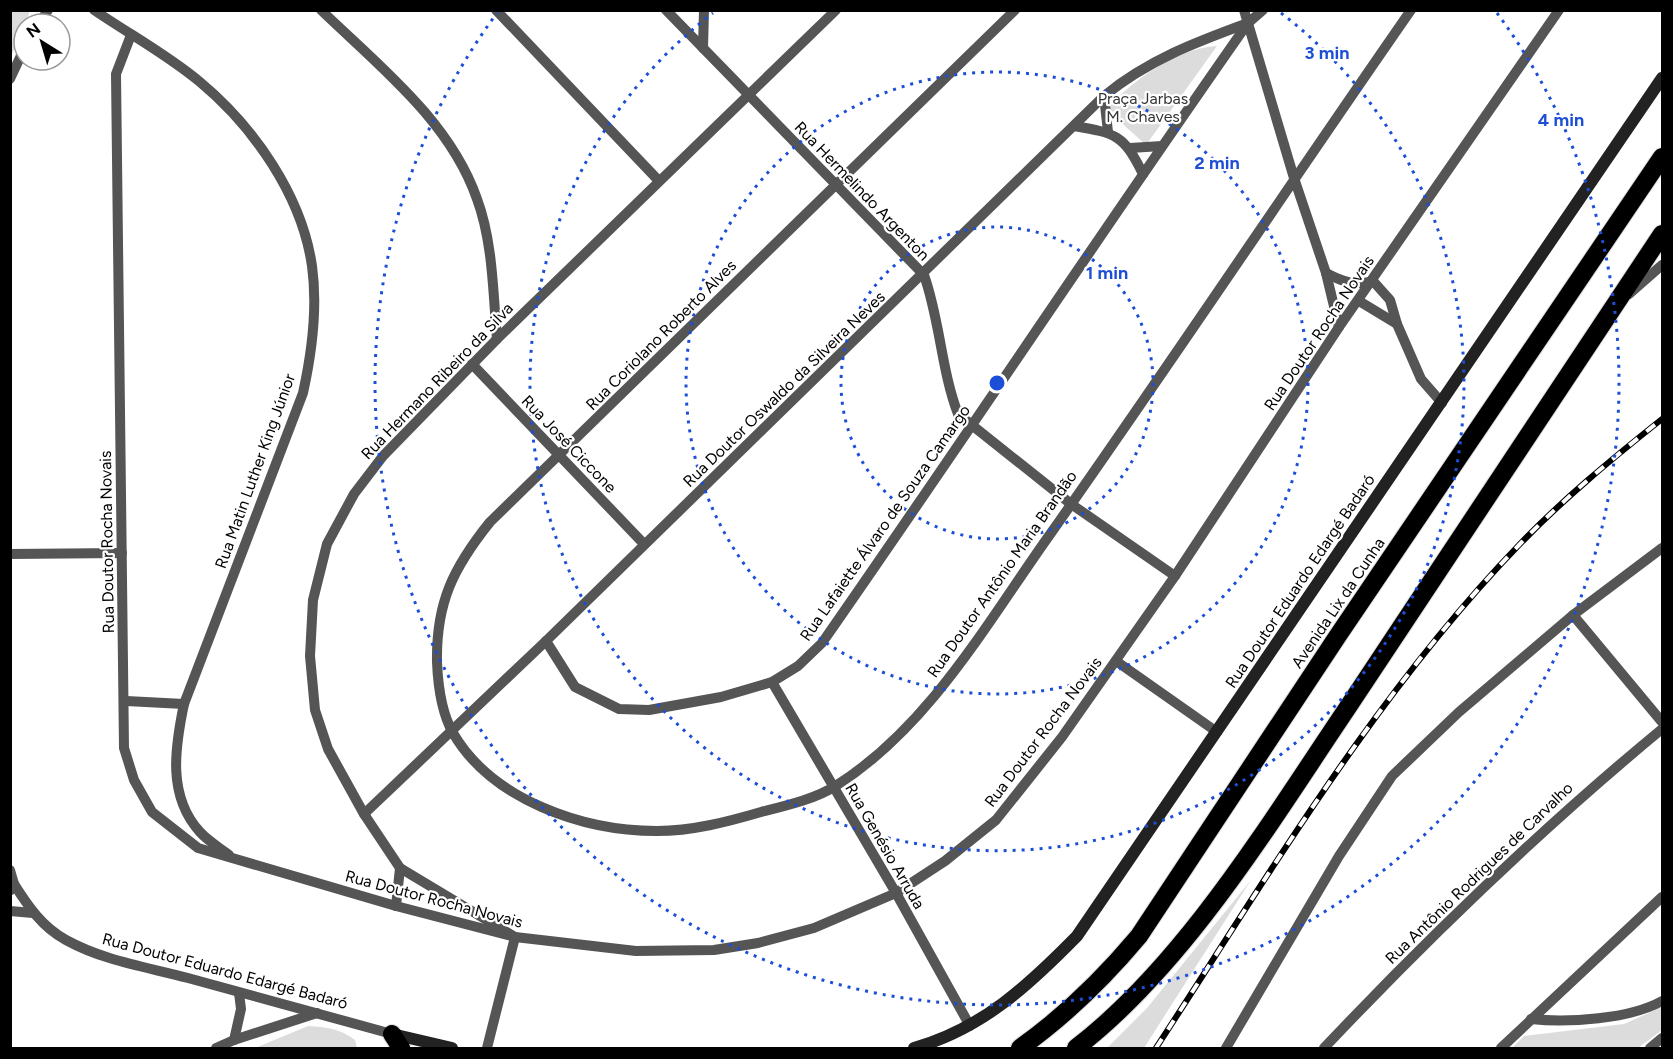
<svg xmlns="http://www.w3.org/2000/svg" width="1673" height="1059" viewBox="0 0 1673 1059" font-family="Figtree,sans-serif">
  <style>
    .green { fill: #dcdcdc }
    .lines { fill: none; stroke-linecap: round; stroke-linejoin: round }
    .highway-casing { stroke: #dbdbdb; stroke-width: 20 }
    .street { stroke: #555; stroke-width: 10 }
    .secondary { stroke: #222; stroke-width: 12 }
    .highway { stroke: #000; stroke-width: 18 }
    .rail-casing { stroke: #000; stroke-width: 6 }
    .rail { stroke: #fff; stroke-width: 4; stroke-dasharray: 11; stroke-linecap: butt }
    .ring { fill: none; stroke: #1d4ed8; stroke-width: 3; stroke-dasharray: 3 6 }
    .labels { text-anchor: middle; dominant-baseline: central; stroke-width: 4.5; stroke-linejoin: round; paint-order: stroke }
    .park-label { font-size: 16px; fill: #333; stroke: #fff }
    .street-label { font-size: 16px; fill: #000; stroke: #fff }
    .centre { fill: #1d4ed8; stroke: #fff; stroke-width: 3 }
    .ring-label { font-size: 18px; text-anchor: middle; font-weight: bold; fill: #1d4ed8; stroke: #fff; stroke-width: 4.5; stroke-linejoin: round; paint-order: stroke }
  </style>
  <rect width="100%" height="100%" fill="#fff"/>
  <!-- green -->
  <g class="green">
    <path d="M11,10L29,11V14L11,57Z"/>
    <path d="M1217,46L1146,145L1106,109C1135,79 1175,49 1217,46Z"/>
    <path d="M1251,880L1144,1048H1107L1147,1008Z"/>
    <path d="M1662,1007V1030L1638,1048H1512L1524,1036L1624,1024Z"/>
    <path d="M308,1026C327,1027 340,1029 355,1040L357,1048H255Z"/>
  </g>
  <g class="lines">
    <!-- highway casing -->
    <g class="highway-casing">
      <g id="highway">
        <path d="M392,1034L401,1048"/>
        <path d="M1020,1048C1065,1016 1103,979 1139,936L1337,637L1662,157"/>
        <path d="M1076,1048C1185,964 1269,824 1346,710C1452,552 1557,393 1662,234"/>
      </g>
    </g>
    <!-- street -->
    <g class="street">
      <path d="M94,10C129,34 168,55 200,82C254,127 302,196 312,266C318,309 312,352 303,393L184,704C175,747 167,796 200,832C208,841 220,848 229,855"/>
      <path d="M321,10C379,66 450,121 477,199C493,242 493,293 497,339"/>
      <path d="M496,10L659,181"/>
      <path d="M666,10L924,275C940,320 941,369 958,414L1071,504L1175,576"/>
      <path d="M1015,10L490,522C453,568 436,603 437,662C438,686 441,712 453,733C492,800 583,831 657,831C692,831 727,822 761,812C785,806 816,799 837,785C930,726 988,621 1051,533C1173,360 1290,184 1411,10"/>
      <path d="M1244,10L1294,178L1326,273L1339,327"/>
      <path d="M39,24L48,10"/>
      <path d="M131,35L116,74L124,748L134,780L152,812L198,848L396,906L515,937L636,951L714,950L758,943L814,928L896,893L945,861L996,820L1062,737L1175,576L1339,327L1559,10"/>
      <path d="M703,48L704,10"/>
      <path d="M10,79L24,49"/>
      <path d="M1104,96L1108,132"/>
      <path d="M1074,126C1116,133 1124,135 1143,174"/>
      <path d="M1130,148L1162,146"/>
      <path d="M1326,273C1343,282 1354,286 1373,281L1390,300L1397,324L1421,379L1442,403"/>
      <path d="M1629,294L1662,265"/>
      <path d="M1359,301L1397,324"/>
      <path d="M472,364L644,544"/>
      <path d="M10,554L122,553"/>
      <path d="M1573,615L1662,722"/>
      <path d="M546,641L575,687L619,709L649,710L721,697L772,682L798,666L822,643C965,438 1104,228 1248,23L1263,10"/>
      <path d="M1116,661L1217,732"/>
      <path d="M772,682L896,893L970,1026"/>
      <path d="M126,701L184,704"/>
      <path d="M364,814L546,641L1104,96C1148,60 1196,42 1248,23"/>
      <path d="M10,870L14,884L11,890"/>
      <path d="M14,884C28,906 42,927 66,940C104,961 147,967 188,978C256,996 324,1015 392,1034"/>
      <path d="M396,906L400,868"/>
      <path d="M10,911L33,913"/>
      <path d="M1531,1019C1568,1023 1630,1019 1662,1001"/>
      <path d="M234,1040L241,1009L239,993"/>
      <path d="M216,1048L234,1040L317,1013"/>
      <path d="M487,1048L515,937L400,868L364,814L328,749L315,710L310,656L313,600L327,544L354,494L383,456L497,339L836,10"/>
      <path d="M1226,1048L1339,856L1392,776L1459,712L1573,615L1662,548"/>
      <path d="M1324,1048C1431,935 1542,828 1662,729"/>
      <path d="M1501,1048L1662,897"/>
      <path d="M1650,1048L1662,1038"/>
    </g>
    <!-- secondary -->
    <g class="secondary">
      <path d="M392,1034L452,1048"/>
      <path d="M914,1048C982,1029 1029,985 1077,936L1662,78"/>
    </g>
    <!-- highway -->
    <use href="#highway" class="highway"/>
    <!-- rail casing -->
    <g class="rail-casing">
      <path id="rail" d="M1156,1048C1268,876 1376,693 1519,545C1563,499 1613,458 1662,419"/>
    </g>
    <!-- rail -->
    <use href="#rail" class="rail"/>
  </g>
  <!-- distance rings -->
  <g class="ring">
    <circle cx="997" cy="383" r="156"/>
    <circle cx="997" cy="383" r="311"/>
    <path d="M1281 13A467 467 0 1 1 713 13"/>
    <path d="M1497 13A622 622 0 1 1 497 13"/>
  </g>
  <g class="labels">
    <!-- park labels -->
    <g class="park-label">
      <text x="1143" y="98">Praça Jarbas<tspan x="1143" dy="18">M. Chaves</tspan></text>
    </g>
    <!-- street labels -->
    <g class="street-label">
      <text transform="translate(862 191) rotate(46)">Rua Hermelindo Argenton</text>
      <text transform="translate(1319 333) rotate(-56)">Rua Doutor Rocha Novais</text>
      <text transform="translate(661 335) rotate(-45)">Rua Coriolano Roberto Alves</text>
      <text transform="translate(437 381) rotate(-46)">Rua Hermano Ribeiro da Silva</text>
      <text transform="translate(784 389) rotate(-44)">Rua Doutor Oswaldo da Silveira Neves</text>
      <text transform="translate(569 444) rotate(46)">Rua José Ciccone</text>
      <text transform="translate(255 471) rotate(-70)">Rua Matin Luther King Júnior</text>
      <text transform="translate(885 523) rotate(-55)">Rua Lafaiette Álvaro de Souza Camargo</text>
      <text transform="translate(107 542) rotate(-91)">Rua Doutor Rocha Novais</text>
      <text transform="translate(1002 574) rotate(-55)">Rua Doutor Antônio Maria Brandão</text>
      <text transform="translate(1300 581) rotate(-56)">Rua Doutor Eduardo Edargé Badaró</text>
      <text transform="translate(1338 603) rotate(-56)">Avenida Lix da Cunha</text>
      <text transform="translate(1043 732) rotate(-53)">Rua Doutor Rocha Novais</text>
      <text transform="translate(885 846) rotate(60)">Rua Genésio Arruda</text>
      <text transform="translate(1479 873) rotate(-44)">Rua Antônio Rodrigues de Carvalho</text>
      <text transform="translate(434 899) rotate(15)">Rua Doutor Rocha Novais</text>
      <text transform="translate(225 971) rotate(15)">Rua Doutor Eduardo Edargé Badaró</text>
    </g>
  </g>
  <circle cx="997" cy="383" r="9" class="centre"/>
  <g class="ring-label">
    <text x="1327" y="59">3 min</text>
    <text x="1561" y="126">4 min</text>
    <text x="1217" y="169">2 min</text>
    <text x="1107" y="279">1 min</text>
  </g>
  <!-- border -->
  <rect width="1673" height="1059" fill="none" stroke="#000000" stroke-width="24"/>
  <!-- north arrow -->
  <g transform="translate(42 42) rotate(323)"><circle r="28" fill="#ffffff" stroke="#999999" stroke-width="1.5"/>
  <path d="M0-4.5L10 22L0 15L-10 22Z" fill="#000000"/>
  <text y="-9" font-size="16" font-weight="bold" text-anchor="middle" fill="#000000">N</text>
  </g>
</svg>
